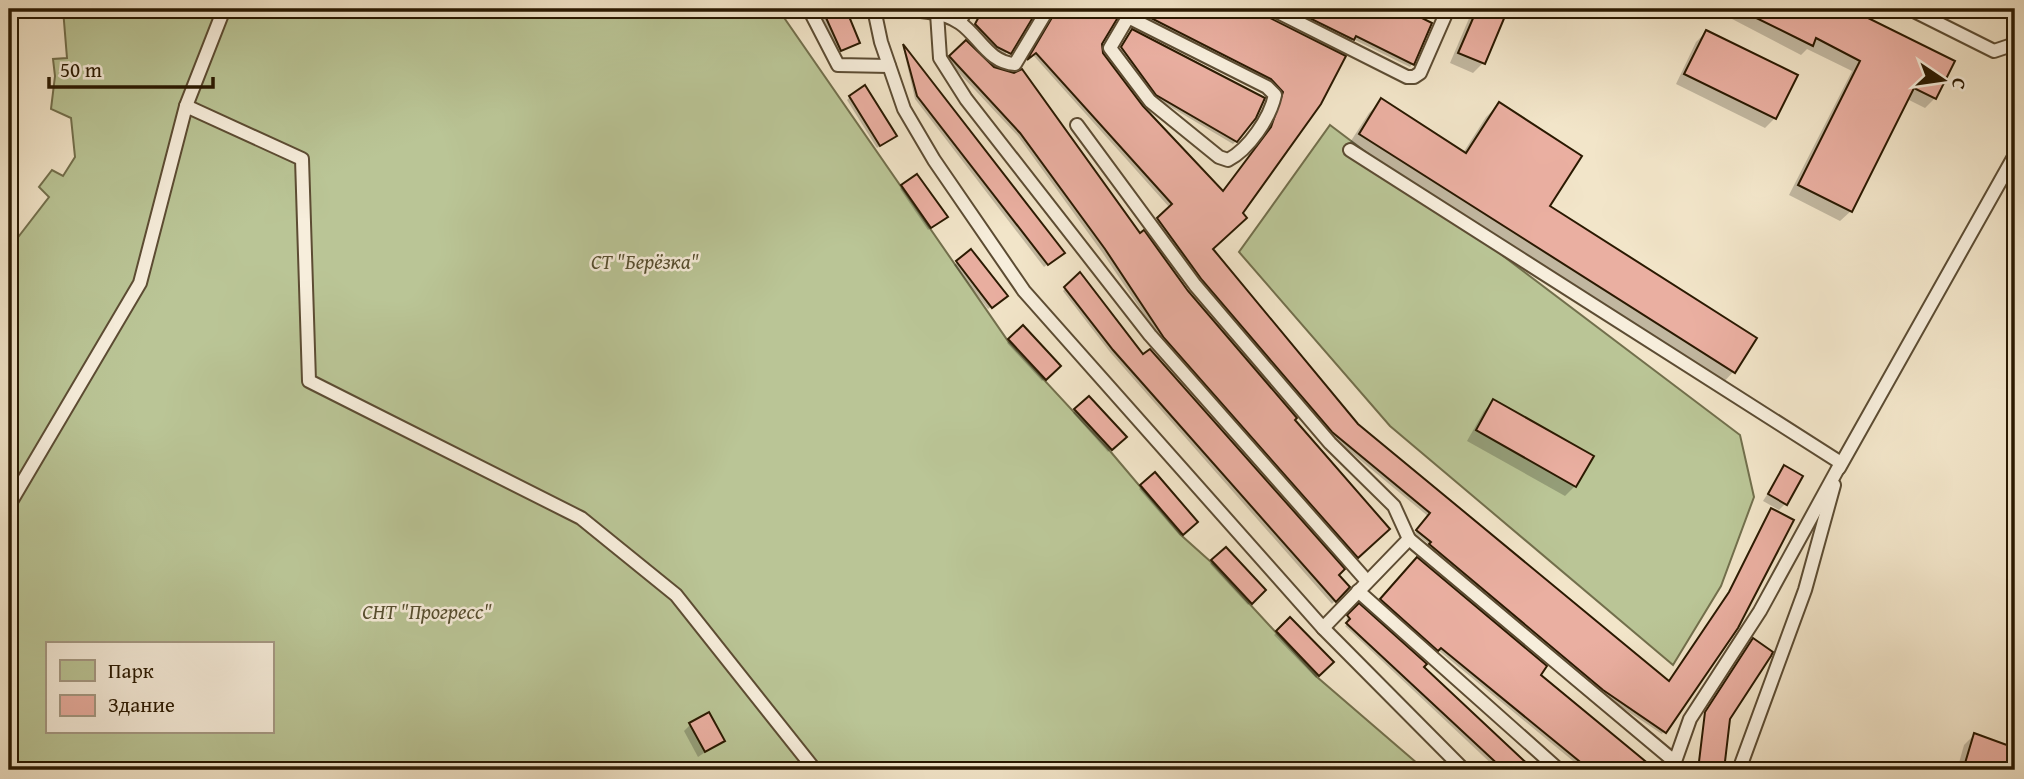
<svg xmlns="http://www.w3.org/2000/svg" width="2024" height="779" viewBox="0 0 2024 779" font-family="'Gentium Book Plus',serif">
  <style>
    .green { fill: #bac596; stroke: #726f4c; stroke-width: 2; fill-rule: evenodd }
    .shadow { fill: #0003 }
    .building { fill: #eaafa1; stroke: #2a1901; stroke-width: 2 }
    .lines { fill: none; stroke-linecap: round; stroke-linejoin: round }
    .service-casing { stroke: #5c4c33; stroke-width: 16 }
    .service { stroke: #f7eedc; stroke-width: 12 }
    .labels { text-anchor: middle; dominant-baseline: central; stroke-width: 5; stroke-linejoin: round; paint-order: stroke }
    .park-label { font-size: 21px; font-style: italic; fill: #554d2e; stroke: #f7eedc }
  </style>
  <rect width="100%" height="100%" fill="#f2e5c9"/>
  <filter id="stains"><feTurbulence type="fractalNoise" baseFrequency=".00286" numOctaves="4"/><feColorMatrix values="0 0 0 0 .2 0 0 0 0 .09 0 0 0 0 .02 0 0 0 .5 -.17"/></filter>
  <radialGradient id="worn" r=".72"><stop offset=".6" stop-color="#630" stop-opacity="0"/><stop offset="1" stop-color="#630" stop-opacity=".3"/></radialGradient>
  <!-- green -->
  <g class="green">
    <path d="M63,9H778L1008,341L1110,451L1182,536L1211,562L1317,677L1425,770H9V249L49,197L39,187L52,170L63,176L75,157L71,118L51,109L55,76L53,59L67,58ZM47,644H271V732H47Z"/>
    <path d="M1330,125L1740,435L1754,497L1721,586L1673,665L1390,426L1239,252Z"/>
  </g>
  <!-- shadow -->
  <g class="shadow">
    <path d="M819,9H845L858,43L838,52Z"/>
    <path d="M971,9H1036L1004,56L973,28L979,18Z"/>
    <path d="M1052,9H1122L1101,43V53L1142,107L1222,194L1269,132L1281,96L1268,82L1138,16V9H1262L1267,18L1344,57L1210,249L1357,425L1668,683L1726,597L1771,510L1662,734L1600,693L1427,548L1430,545L1415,533L1429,517L1330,435L1199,282L1155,222L1170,208L1033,55L1054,17Z"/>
    <path d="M1283,9H1417L1413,15L1412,64L1410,67L1353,39L1350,42Z"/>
    <path d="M1473,9H1506L1483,63L1473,73L1450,63Z"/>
    <path d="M1713,9H1845L1952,62L1935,98L1925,108L1907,99L1851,211L1840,221L1789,195L1852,71L1807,49L1801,55Z"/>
    <path d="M1132,31L1236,141L1233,144L1154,97L1119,51Z"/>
    <path d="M1706,32L1775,118L1765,128L1676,84L1696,42Z"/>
    <path d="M966,42L1140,235L1292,420L1388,529L1354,559L1162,341L1102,252L1018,136L947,60Z"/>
    <path d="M903,47L1062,253L1044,267L915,99Z"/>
    <path d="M850,97L892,138L877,148L847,100Z"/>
    <path d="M1381,101L1463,153L1486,117L1499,104L1548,206L1755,338L1733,372L1721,385L1347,147L1369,113Z"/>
    <path d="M902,186L943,220L928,230L900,189Z"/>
    <path d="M971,251L1003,298L988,309L954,265Z"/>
    <path d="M1079,275L1143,357L1348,587L1332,604L1110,352L1063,291Z"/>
    <path d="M1023,328L1058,366L1042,381L1007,343Z"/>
    <path d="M1088,398L1124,437L1108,452L1073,413Z"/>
    <path d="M1494,401L1591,457L1575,486L1565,496L1467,441L1484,411Z"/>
    <path d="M1785,467L1786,503L1779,510L1763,501Z"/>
    <path d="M1155,475L1196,522L1180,536L1139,489Z"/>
    <path d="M1226,549L1264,590L1248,605L1210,564Z"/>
    <path d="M1417,560L1538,675L1654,770H1584L1437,649L1434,652L1378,602Z"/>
    <path d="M1359,606L1421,667L1532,770H1498L1345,626L1349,623L1346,619Z"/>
    <path d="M1290,620L1331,662L1316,678L1274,635Z"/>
    <path d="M691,724L723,740L698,757L684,731Z"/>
    <path d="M1974,735L2015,749V770H1957L1964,745Z"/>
  </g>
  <!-- building -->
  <g class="building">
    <path d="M822,9H846L860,43L841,51Z"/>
    <path d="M983,9H1038L1011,54L997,47L975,24Z"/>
    <path d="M1057,9H1123L1102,44L1103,53L1143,106L1223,191L1271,127L1283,92L1271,79L1141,13L1142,9H1263L1268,17L1346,56L1321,104L1243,213L1247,218L1213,249L1358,424L1669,681L1729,592L1771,508L1794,520L1738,628L1666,733L1603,690L1429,544L1431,542L1416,530L1430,513L1332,432L1202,280L1157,218L1172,204L1036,53L1027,60Z"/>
    <path d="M1291,9H1404L1432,23L1414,65L1356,36L1354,40Z"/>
    <path d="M1477,9H1508L1485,64L1458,53Z"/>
    <path d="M1738,9H1850L1955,61L1936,99L1914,88L1852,212L1798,185L1860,61L1816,38L1813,46Z"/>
    <path d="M1132,29L1265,98L1256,118L1237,142L1156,95L1121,47Z"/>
    <path d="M1706,30L1798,75L1776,119L1684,74Z"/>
    <path d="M966,40L994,67L1014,73L1022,69L1140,233L1144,230L1188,291L1297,418L1295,420L1390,529L1358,558L1164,338L1105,249L1020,133L949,56Z"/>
    <path d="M903,44L1065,253L1048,265L917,96Z"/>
    <path d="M865,85L897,136L880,146L849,96Z"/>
    <path d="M1381,98L1466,153L1499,102L1582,156L1550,206L1757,338L1735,373L1359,134Z"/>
    <path d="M917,174L948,217L931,228L901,185Z"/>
    <path d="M971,249L1008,296L992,308L956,261Z"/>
    <path d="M1080,272L1143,354L1150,349L1345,569L1339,575L1350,587L1336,602L1113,350L1064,287Z"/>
    <path d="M1023,325L1061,366L1046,380L1008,339Z"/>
    <path d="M1089,396L1127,437L1112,450L1074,409Z"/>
    <path d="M1493,399L1594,456L1576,487L1476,430Z"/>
    <path d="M1784,465L1803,476L1787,505L1768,494Z"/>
    <path d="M1155,472L1198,522L1183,535L1140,485Z"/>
    <path d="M1226,547L1266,590L1252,604L1211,560Z"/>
    <path d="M1417,557L1547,666L1541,675L1656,770H1590L1441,648L1438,651L1380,599Z"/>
    <path d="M1359,603L1427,664L1424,667L1534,770H1504L1346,623L1350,619L1347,615Z"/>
    <path d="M1290,617L1334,662L1319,676L1276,631Z"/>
    <path d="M1753,638L1773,652L1771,656L1730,719L1724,770H1698L1705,712Z"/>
    <path d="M709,712L725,741L705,752L689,723Z"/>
    <path d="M1974,733L2015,748V770H1963Z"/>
  </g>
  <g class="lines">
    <!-- service casing -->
    <g class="service-casing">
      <g id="service">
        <path d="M809,9L838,65L889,66"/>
        <path d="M874,9L881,42L904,109L934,160L1024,291L1323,628L1464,770"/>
        <path d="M1272,9L1407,77H1414L1420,73L1448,9"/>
        <path d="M1910,9L1994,51L2015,44"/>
        <path d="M874,10C901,11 937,7 960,23C979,36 989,63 1015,64L1048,9"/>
        <path d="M937,13L940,58L966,99L1150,335L1366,580"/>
        <path d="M1128,17L1267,87L1275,95C1270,118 1249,149 1228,160L1219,157L1150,101L1110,48L1133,9"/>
        <path d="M959,22L967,9"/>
        <path d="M186,106L302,159L309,381L581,518L676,595L815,770"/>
        <path d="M1077,125L1195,285L1330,443L1394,506L1409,539L1323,628"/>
        <path d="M1350,150L1841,463L1760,611L1690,719L1672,770"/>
        <path d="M1839,468L2015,155"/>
        <path d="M9,505L140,283L186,106L224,9"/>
        <path d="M1409,539L1674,761"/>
        <path d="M1358,591L1559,770"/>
        <path d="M1739,770L1805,590L1834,485"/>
      </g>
    </g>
    <!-- service -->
    <use href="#service" class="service"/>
  </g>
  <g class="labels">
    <!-- park labels -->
    <g class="park-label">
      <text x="645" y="261">СТ "Берёзка"</text>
      <text x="427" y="611">СНТ "Прогресс"</text>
    </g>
  </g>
  <!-- margin -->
  <rect width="2024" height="779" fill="none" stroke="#f2e5c9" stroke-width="35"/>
  <rect x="10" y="10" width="2003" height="758" fill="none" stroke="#2a1901" stroke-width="3.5"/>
  <rect x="18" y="18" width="1989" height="744" fill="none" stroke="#2a1901" stroke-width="2"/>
  <!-- legend -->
  <rect x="46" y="642" width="228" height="91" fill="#f7eedc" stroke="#a59984" stroke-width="2"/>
  <rect x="60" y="660" width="35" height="21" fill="#bac596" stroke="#a59984" stroke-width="2"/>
  <text x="108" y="678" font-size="21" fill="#2a1901">Парк</text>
  <rect x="60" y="695" width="35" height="21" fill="#eaafa1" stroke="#a59984" stroke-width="2"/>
  <text x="108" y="712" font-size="21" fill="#2a1901">Здание</text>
  <!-- north arrow -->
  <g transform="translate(1943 80) rotate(103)" stroke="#f7eedc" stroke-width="5" paint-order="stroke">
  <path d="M0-5L12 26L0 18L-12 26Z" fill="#2a1901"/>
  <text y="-10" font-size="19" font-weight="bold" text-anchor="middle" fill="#2a1901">С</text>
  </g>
  <!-- scale -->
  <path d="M49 77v10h164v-10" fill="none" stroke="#2a1901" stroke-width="3.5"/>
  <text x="60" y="77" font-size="21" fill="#2a1901" stroke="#f7eedc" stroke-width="5" paint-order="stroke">50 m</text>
  <rect width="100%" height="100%" filter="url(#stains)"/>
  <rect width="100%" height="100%" fill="url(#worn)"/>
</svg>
